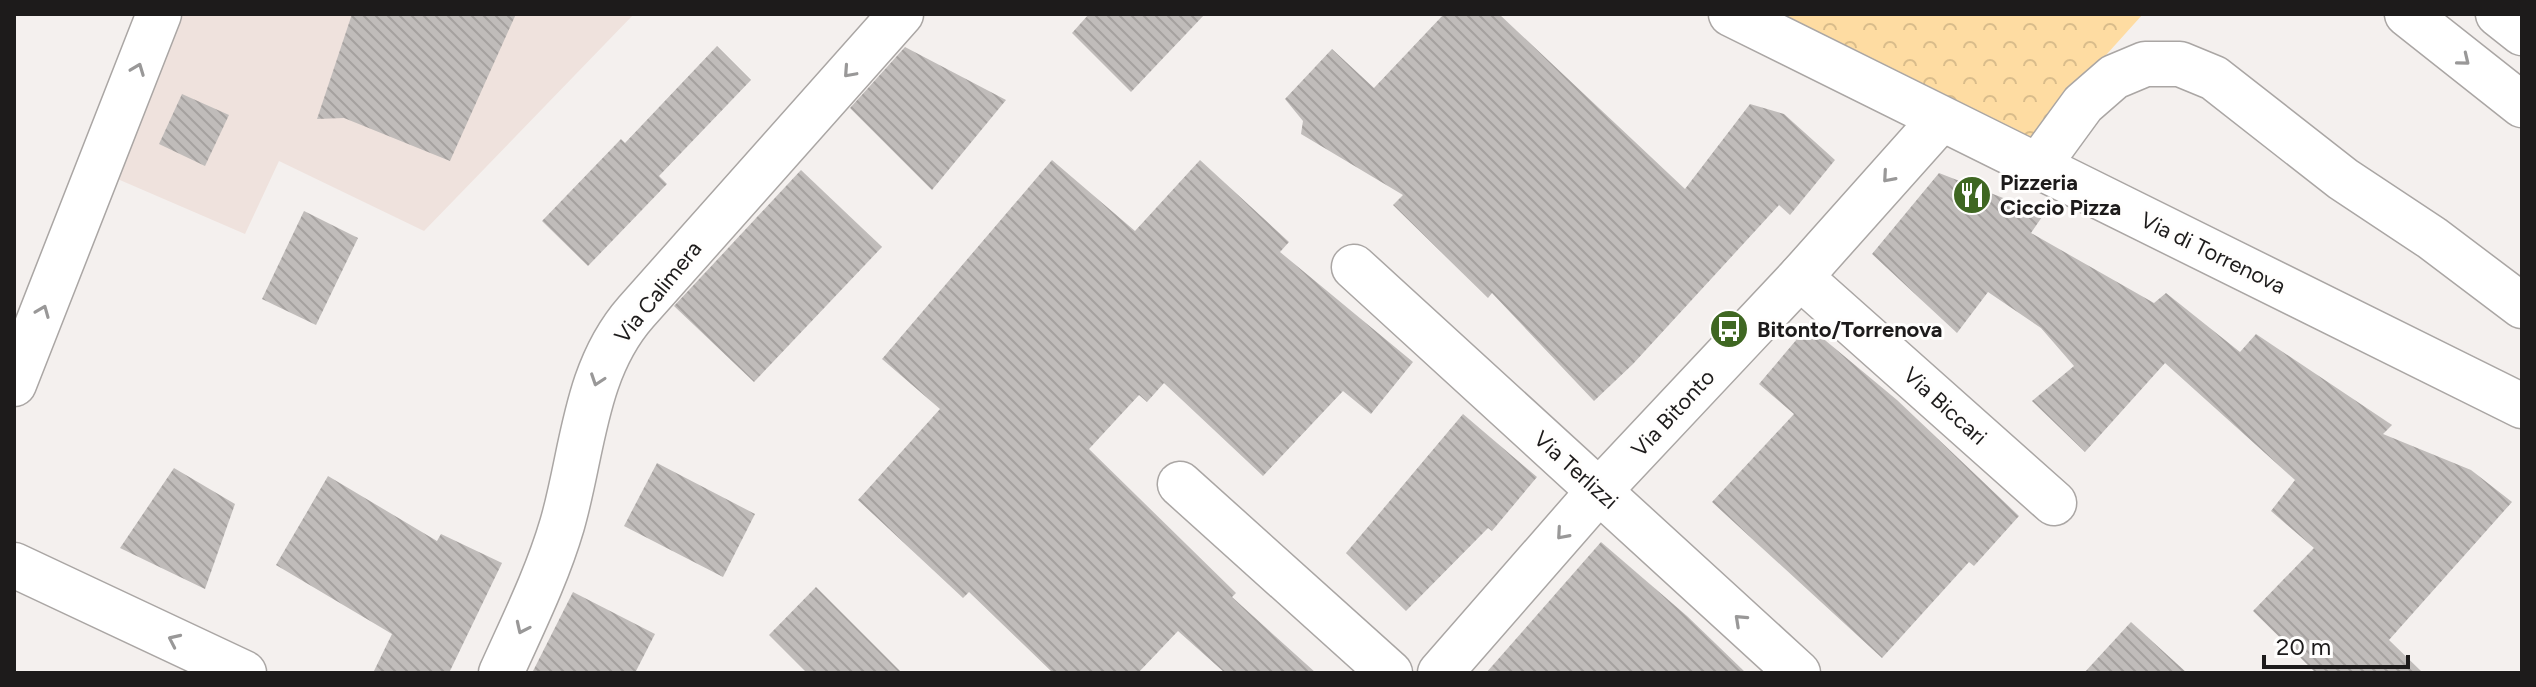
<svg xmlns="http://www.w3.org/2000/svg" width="2536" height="687" viewBox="0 0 2536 687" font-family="Figtree,sans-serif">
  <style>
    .built { fill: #efe2dd }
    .park { fill: url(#park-crowns) }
    .building { fill: url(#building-back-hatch) }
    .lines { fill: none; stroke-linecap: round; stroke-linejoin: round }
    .minor-casing { stroke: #aaa6a4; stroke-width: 47 }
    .major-casing { stroke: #aaa6a4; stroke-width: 47 }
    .minor { stroke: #fff; stroke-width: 44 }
    .major { stroke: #fff; stroke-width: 44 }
    .oneway { stroke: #999898 }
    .labels { text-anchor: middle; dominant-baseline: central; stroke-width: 6; stroke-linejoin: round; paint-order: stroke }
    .poi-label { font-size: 22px; font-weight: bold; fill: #1d1b1b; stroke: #fffefd; text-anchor: start }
    .street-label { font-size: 22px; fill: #1d1b1b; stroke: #fffefd }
  </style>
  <defs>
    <pattern id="park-crowns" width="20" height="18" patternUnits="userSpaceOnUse" patternTransform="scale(2)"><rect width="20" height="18" fill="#fedca2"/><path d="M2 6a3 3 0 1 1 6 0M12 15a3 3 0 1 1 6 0" fill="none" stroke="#d9bc8b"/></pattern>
    <pattern id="building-back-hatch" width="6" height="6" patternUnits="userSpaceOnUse" patternTransform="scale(2)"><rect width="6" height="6" fill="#c0bcba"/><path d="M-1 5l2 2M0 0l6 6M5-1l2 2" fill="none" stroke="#a5a19f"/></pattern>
  </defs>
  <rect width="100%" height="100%" fill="#f4f0ee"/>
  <!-- built -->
  <path class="built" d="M159,14H634L424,231L279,161L245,234L99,171Z"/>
  <!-- park -->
  <path class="park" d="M1731,14H2143L2015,156Z"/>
  <!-- building -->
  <g class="building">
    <path d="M352,14H516L450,161L344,118L317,119Z"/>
    <path d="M1089,14H1205L1131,92L1072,33Z"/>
    <path d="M1444,14H1499L1685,189L1750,104L1784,114L1835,160L1790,215L1779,205L1633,364L1594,401L1492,293L1488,298L1393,205L1403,195L1301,134L1303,121L1285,99L1332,49L1374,88Z"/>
    <path d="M717,46L751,80L659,176L667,184L588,266L542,221L621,139L625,143Z"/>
    <path d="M905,47L1006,100L932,190L850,108Z"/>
    <path d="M182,94L229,115L205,166L159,144Z"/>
    <path d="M1052,160L1135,231L1200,160L1289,242L1280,252L1413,362L1371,414L1343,391L1263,476L1164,383L1147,402L1139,395L1089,449L1236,593L1232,597L1316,673H1225L1178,631L1138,673H1053L969,592L963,598L858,500L940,409L882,359Z"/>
    <path d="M801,170L882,247L754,382L674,306Z"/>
    <path d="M1939,173L2044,214L2031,233L2154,303L2166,293L2240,352L2256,334L2392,425L2383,434L2471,470L2512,502L2389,640L2423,673H2316L2253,611L2314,548L2271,511L2295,480L2165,363L2085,452L2032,401L2074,366L2041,328L1988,292L1957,333L1872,254Z"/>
    <path d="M304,211L358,238L316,325L262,299Z"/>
    <path d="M1808,326L1897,400L2019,516L1974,566L1969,562L1882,658L1712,502L1794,414L1759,384Z"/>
    <path d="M1463,414L1537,477L1492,531L1488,528L1406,611L1346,553Z"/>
    <path d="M657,463L755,514L723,577L624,526Z"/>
    <path d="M174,468L235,504L205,589L120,548Z"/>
    <path d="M328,476L437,541L441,534L502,563L449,673H373L392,634L276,565Z"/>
    <path d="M1601,542L1687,616L1746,673H1486Z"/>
    <path d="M816,587L902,673H807L769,635Z"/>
    <path d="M573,592L655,634L635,673H532Z"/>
    <path d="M2131,622L2187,673H2084Z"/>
  </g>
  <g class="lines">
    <!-- minor casing -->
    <g class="minor-casing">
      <g id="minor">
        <path d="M1731,14L2522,406"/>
        <path d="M2037,167L2083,104L2114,77L2145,64H2180L2214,78L2343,179L2432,238L2522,306"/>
        <path d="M1354,267L1798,673"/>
        <path d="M1800,277L2054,503"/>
        <path d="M14,384L159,14"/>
        <path d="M1180,484L1390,673"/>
        <path d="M14,565L244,673"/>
        <path d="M501,673C523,624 547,576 562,525C583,453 584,371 636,312L901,14"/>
        <path d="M1440,673L1599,491L1800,277L1941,119"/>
      </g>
    </g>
    <!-- major casing -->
    <g class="major-casing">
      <g id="major">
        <path d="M2407,14L2522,105"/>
        <path d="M2498,14L2522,33"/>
      </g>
    </g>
    <!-- minor -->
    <use href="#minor" class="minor"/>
    <!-- major -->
    <use href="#major" class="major"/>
  </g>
  <!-- one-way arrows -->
  <defs><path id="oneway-chevron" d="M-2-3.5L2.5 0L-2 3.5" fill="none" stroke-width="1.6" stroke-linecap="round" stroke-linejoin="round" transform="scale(2)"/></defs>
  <g class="oneway">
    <use href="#oneway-chevron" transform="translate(2464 60) rotate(39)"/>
    <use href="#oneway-chevron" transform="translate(138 69) rotate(-69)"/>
    <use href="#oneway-chevron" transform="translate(849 72) rotate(132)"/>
    <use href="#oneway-chevron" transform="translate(1888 177) rotate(131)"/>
    <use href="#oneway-chevron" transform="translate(43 311) rotate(-68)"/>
    <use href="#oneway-chevron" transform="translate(597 380) rotate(109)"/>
    <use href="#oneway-chevron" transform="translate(1562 534) rotate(131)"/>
    <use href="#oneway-chevron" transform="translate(1740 620) rotate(-137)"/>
    <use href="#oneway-chevron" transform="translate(522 628) rotate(115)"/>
    <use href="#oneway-chevron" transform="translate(174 640) rotate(-155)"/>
  </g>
  <!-- icons -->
  <defs>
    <g id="restaurant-disc" transform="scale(2)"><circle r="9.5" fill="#3f6722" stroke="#fffefd"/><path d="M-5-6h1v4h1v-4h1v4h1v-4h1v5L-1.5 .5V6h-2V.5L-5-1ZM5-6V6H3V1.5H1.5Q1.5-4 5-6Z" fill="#fff"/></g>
    <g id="bus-disc" transform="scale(2)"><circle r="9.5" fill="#3f6722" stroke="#fffefd"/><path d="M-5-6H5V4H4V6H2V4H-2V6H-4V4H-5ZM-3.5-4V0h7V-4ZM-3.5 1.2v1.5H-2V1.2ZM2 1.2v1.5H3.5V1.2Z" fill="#fff"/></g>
  </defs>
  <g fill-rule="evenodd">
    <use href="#restaurant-disc" x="1972" y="195"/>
    <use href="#bus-disc" x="1729" y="329"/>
  </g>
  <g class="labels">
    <!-- poi labels -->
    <g class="poi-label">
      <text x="2000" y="182">Pizzeria<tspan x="2000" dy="25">Ciccio Pizza</tspan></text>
      <text x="1757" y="329">Bitonto/Torrenova</text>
    </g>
    <!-- street labels -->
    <g class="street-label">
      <text transform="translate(2213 253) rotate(26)">Via di Torrenova</text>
      <text transform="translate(658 292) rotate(-51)">Via Calimera</text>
      <text transform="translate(1945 406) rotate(42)">Via Biccari</text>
      <text transform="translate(1673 413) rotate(-47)">Via Bitonto</text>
      <text transform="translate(1576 470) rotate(42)">Via Terlizzi</text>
    </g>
  </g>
  <!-- border -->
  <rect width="2536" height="687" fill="none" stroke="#1d1b1b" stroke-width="32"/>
  <!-- scale -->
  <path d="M2264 655v12h144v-12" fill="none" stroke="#1d1b1b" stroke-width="4"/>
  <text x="2276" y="655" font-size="24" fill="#1d1b1b" stroke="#fffefd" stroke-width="6" paint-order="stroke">20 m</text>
</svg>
